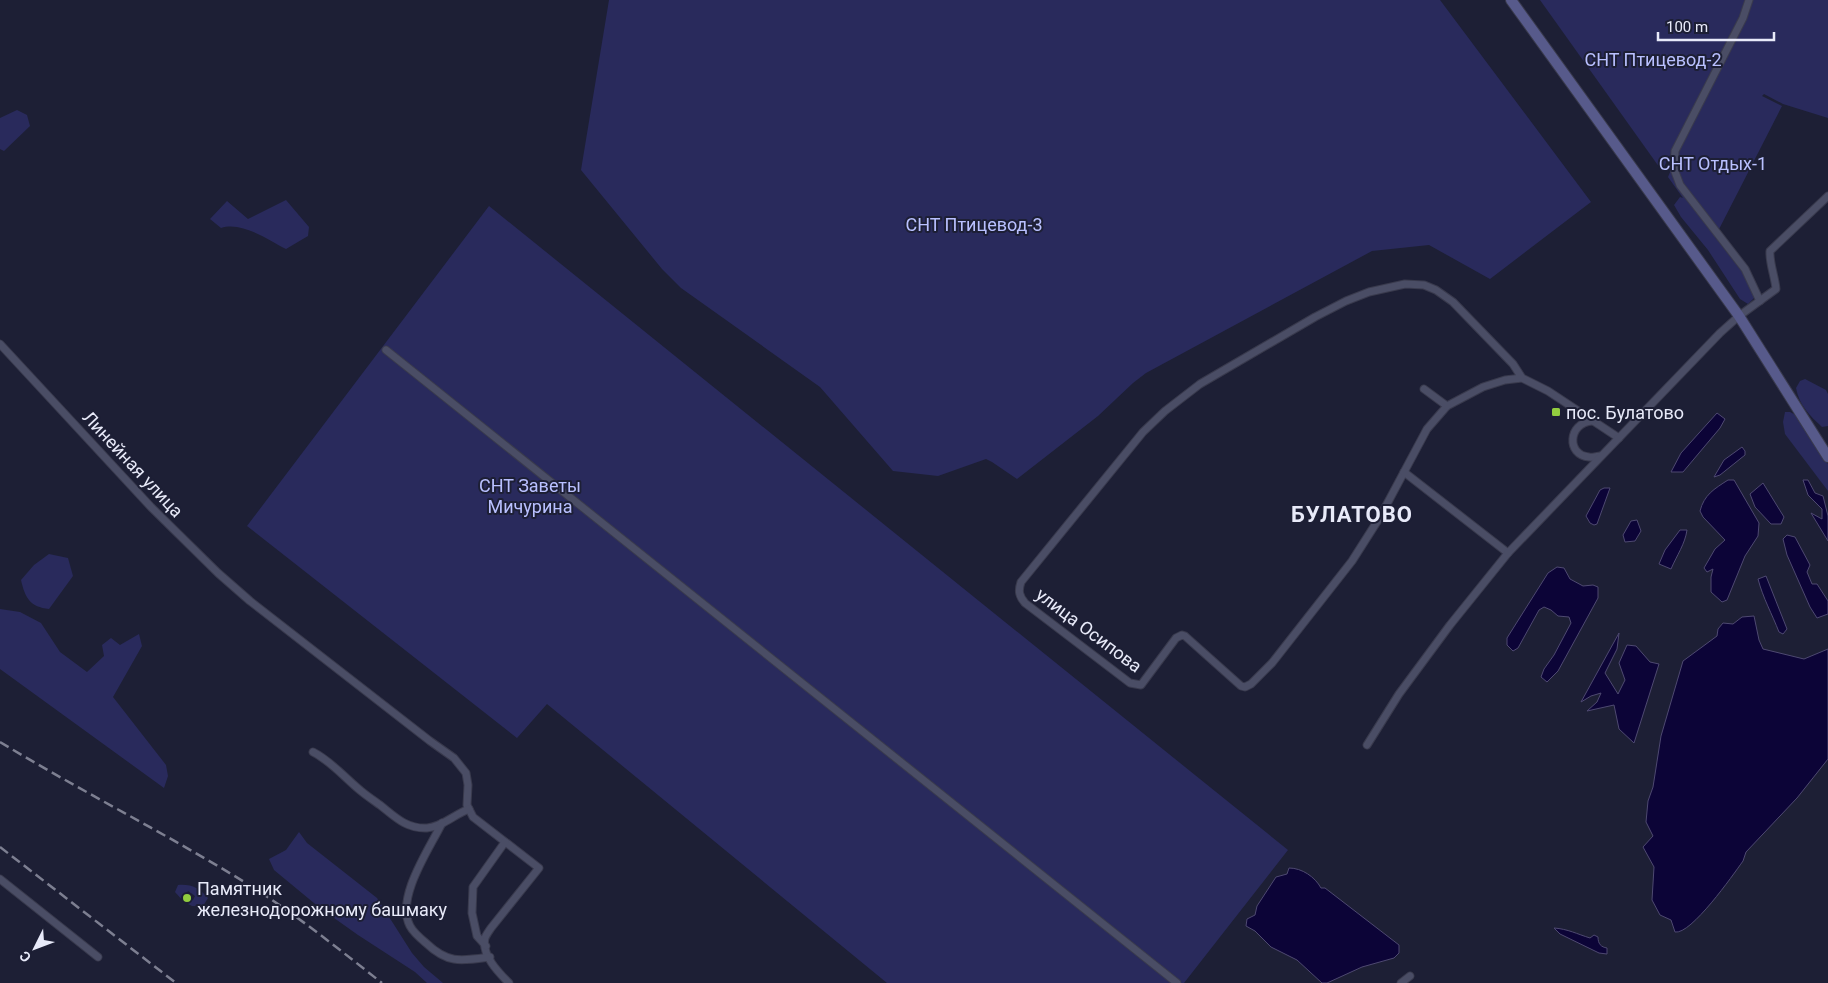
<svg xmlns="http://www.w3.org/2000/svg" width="1828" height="983" viewBox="0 0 1828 983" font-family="Roboto,sans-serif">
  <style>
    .green { fill: #292a5c }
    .water { fill: #0c0437; stroke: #4e4971 }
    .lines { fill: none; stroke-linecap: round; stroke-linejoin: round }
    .minor-casing { stroke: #393a4d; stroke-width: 9 }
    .secondary-casing { stroke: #393a4d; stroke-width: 12 }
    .minor { stroke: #4a4d65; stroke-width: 7 }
    .secondary { stroke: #575a8b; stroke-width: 10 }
    .rail { stroke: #7d7f91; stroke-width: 2.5; stroke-dasharray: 10 5; stroke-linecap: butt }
    .poi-dot { fill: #92cd3f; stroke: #1d1f35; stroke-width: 2 }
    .labels { text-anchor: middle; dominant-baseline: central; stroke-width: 4; stroke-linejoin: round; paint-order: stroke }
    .park-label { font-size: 18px; fill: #b9c0ff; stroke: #1d1f35 }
    .poi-label { font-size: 18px; fill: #e8eaf9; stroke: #1d1f35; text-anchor: start }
    .street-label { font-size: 18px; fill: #e8eaf9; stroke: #1d1f35 }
    .district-label { font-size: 22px; font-weight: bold; letter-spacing: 1px; fill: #e8eaf9; stroke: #1d1f35 }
  </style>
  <rect width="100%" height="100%" fill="#1d1f35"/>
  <!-- green -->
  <g class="green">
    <path d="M609,0H1440L1591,202L1490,279L1429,245L1372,251L1146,373L1133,383L1098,416L1017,479L992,462L986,459L938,476L893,471L820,387L681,288L662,269L581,170Z"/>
    <path d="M1540,0H1746L1740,16L1662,171Z"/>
    <path d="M1752,0H1828V118L1783,104L1764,94L1762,96L1782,106L1715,237L1743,273L1755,297L1748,304L1740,299L1708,250L1681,217L1674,205L1680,197L1683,198L1668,177L1678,153L1746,18Z"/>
    <path d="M17,110L27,115L30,126L4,151L0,149V118Z"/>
    <path d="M286,200L309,227L308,236L286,249C268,240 242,221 221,228L210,219L227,201L248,219Z"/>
    <path d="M489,206L1288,850L1184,983H887L547,704L517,738L247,526Z"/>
    <path d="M1805,379L1826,390L1828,394V426L1822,427C1810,416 1799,405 1796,388L1800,381Z"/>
    <path d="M1785,412H1790L1799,417L1828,464V491L1785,434L1783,422Z"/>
    <path d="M49,554L68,558L73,576L49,609C30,607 25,598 21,580L34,565Z"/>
    <path d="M0,609L20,612L41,623L60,652L87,672L104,656L102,645L111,638L120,645L139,634L142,646L113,697L166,765L168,776L164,788L0,669Z"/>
    <path d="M299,832L307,843L377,898L412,953L424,967L443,983H427L415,972L358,935L320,908L274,870L269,859L286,850Z"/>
    <path d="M178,885C192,884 199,888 208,898L203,906H192L188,904L190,899L193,900L195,896L188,891L185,896L187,897L184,902L175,892Z"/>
  </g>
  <!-- water -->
  <g class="water">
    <path d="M1717,413L1725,419L1720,428L1683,472H1671L1681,453Z"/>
    <path d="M1742,447L1745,451V455L1720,475L1714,477L1724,460Z"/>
    <path d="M1728,480H1734L1759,523L1758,536L1745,556L1727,600L1722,602L1711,592V577L1713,569L1707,572L1704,568L1715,549L1725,540L1703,517L1700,511C1704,495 1714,489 1728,480Z"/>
    <path d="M1803,480H1808L1815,493L1823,496L1828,516V541L1811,513L1822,519V509L1808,495Z"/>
    <path d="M1763,483L1784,517L1781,524H1771L1755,507L1750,494Z"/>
    <path d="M1604,488H1610L1597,524L1594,525L1590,523L1586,516L1600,490Z"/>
    <path d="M1637,520L1641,531L1635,541L1625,542L1623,535L1631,521Z"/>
    <path d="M1680,530H1687C1685,544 1677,555 1671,569L1659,564L1665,550Z"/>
    <path d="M1787,535L1795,537L1810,565L1807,572L1812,584H1817L1828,601V614L1817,618L1810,607L1787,555L1783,539Z"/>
    <path d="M1557,567L1564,568L1570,579L1583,586L1593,585L1598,587V598L1558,671L1547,682L1541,677L1544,669L1554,655L1571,623L1569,617L1558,616L1551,610L1544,607L1539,610L1518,648L1513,651L1507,645V638L1548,573Z"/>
    <path d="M1766,576L1787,629L1783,634L1779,632C1772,614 1763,598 1758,579Z"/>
    <path d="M1754,616L1759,640L1763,649L1804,659L1828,649V759L1797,798L1746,852L1743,861C1733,875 1691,935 1675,932L1671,920L1660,915L1652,900L1654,867L1643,847L1653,836L1646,822L1648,801L1653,787L1661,736L1683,661L1717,636L1718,629L1723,623L1733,624L1742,617Z"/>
    <path d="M1619,633L1617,649L1605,673L1618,694L1625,680L1619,663L1627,645L1636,646L1650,662L1659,664L1634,743L1619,729L1614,705L1587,711L1597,702L1601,693L1591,696L1581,702Z"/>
    <path d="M1289,868C1302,868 1315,877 1321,888H1325L1399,945V953L1394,958L1362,967L1327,983H1322L1297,960L1271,947L1255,931L1246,926L1247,919L1255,915L1257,906L1276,877L1287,874Z"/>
    <path d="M1554,928C1568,929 1577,934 1590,938L1594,935L1598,937C1598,944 1601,947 1607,948V954L1599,953L1560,934Z"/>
  </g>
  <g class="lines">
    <!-- minor casing -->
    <g class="minor-casing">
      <g id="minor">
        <path d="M1749,0L1743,18L1675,151L1674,169L1680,185L1745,269L1760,301"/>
        <path d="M0,344L151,507L218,573L250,601L430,741L454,758L466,773L468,785L467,805L473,817L539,868L491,928C489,931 486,935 485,938C481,955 499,973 509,983"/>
        <path d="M386,350L1177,983"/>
        <path d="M1522,378L1505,380L1483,387L1447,406L1427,429L1380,517L1352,561L1272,663L1251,684L1245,687L1241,686L1185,636L1182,635L1176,638L1141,685L1130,683L1025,603C1019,596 1018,591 1021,582L1143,432L1165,411L1200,384L1315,317L1346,301L1369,292L1405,284L1424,285L1436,290L1453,302L1513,364L1522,378L1548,391L1619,438"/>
        <path d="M1424,389L1447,406"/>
        <path d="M1592,421C1568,423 1566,455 1589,457C1592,458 1597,456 1600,456"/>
        <path d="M1404,472L1508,553"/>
        <path d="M1367,745L1399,694L1450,625L1508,553L1720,333L1739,316L1776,289C1775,277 1769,262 1770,251L1828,196"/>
        <path d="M313,752C331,761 345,778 361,791C367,796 373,800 380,805C394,816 406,829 427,828C442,827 455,814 469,809"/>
        <path d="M442,823C430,848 395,898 410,926C413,932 420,938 426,943C448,964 461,961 490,957"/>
        <path d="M0,879L98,957"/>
        <path d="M486,946L477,936L472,913L473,887L505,842"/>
        <path d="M1401,983L1410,976"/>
      </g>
    </g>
    <!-- secondary casing -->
    <g class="secondary-casing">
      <path id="secondary" d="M1511,0L1739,316L1828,457"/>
    </g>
    <!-- minor -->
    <use href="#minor" class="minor"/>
    <!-- secondary -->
    <use href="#secondary" class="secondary"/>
    <!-- rail -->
    <g class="rail">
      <path d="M0,742C84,793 171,836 254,888C299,917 340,950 382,983"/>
      <path d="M0,847L176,983"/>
    </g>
  </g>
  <!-- markers -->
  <g class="poi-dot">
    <rect x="1551" y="407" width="10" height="10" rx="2.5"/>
    <circle cx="187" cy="898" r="5"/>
  </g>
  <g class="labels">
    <!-- park labels -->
    <g class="park-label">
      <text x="1653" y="59">СНТ Птицевод-2</text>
      <text x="1713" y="163">СНТ Отдых-1</text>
      <text x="974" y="224">СНТ Птицевод-3</text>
      <text x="530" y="485">СНТ Заветы<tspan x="530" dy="21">Мичурина</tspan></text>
    </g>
    <!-- poi labels -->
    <g class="poi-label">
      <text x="1566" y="412">пос. Булатово</text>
      <text x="197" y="888">Памятник<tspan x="197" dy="21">железнодорожному башмаку</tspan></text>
    </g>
    <!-- street labels -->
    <g class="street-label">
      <text transform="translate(133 464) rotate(47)">Линейная улица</text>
      <text transform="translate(1089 630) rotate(37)">улица Осипова</text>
    </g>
    <!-- district labels -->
    <g class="district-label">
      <text x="1352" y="514">БУЛАТОВО</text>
    </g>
  </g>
  <!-- north arrow -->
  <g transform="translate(35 948) rotate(228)" stroke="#1d1f35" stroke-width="4" paint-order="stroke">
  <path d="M0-4L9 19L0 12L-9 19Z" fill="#e8eaf9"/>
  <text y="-8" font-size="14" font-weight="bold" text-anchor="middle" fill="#e8eaf9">С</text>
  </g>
  <!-- scale -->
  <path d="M1658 32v8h116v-8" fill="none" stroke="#e8eaf9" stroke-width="2.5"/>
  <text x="1666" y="32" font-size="15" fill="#e8eaf9" stroke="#1d1f35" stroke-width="4" paint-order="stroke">100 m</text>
</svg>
